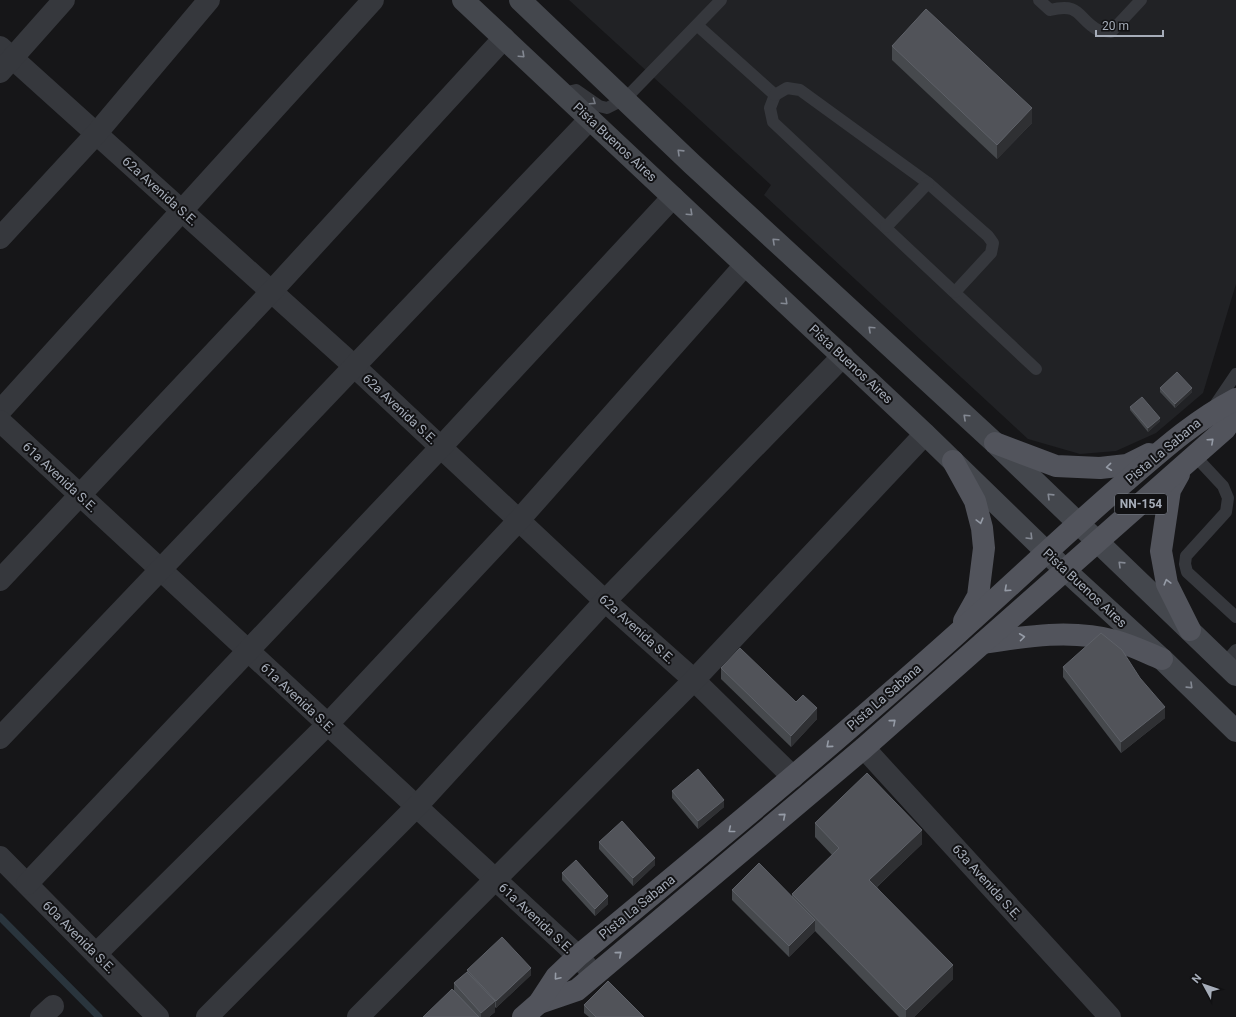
<svg xmlns="http://www.w3.org/2000/svg" width="1236" height="1017" viewBox="0 0 1236 1017" font-family="Roboto,sans-serif">
  <style>
    .built { fill: #212225 }
    .lines { fill: none; stroke-linecap: round; stroke-linejoin: round }
    .stream { stroke: #2a353d; stroke-width: 7 }
    .lane { stroke: #36383d; stroke-width: 12 }
    .street { stroke: #36383d; stroke-width: 22 }
    .secondary { stroke: #44474d; stroke-width: 22 }
    .primary { stroke: #52545c; stroke-width: 22 }
    .wall { fill: #46494d }
    .shaded-wall { fill: #2f3033 }
    .building { fill: #515359; stroke: #5e6168 }
    .oneway { stroke: #848993 }
    .oneway2 { stroke: #747881 }
    .oneway3 { stroke: #959ba6 }
    .labels { text-anchor: middle; dominant-baseline: central; stroke-width: 4; stroke-linejoin: round; paint-order: stroke }
    .shield { fill: #111113; stroke: #797e87; stroke-width: 1 }
    .shield-label { font-size: 12px; font-weight: bold; fill: #a6adb9 }
    .street-label { font-size: 13px; fill: #a6adb9; stroke: #111113 }
  </style>
  <rect width="100%" height="100%" fill="#161618"/>
  <!-- built -->
  <path class="built" d="M569,0H1236V284L1203,393L1156,433L1116,451L1080,454L1028,439L764,195L771,185Z"/>
  <g class="lines">
    <!-- stream -->
    <path class="stream" d="M0,917L99,1017"/>
    <!-- lane -->
    <g class="lane">
      <path d="M1039,0L1050,10C1082,2 1077,19 1098,30C1101,31 1107,31 1111,32L1141,0"/>
      <path d="M698,26L775,95L770,108L773,122L1036,369"/>
      <path d="M563,93L576,90L599,106L607,108L625,99L721,0"/>
      <path d="M775,95L787,88L800,90L928,183L988,236L993,243L991,253L955,292"/>
      <path d="M886,227L928,183"/>
      <path d="M1213,408L1236,374"/>
      <path d="M1195,456L1223,486L1228,498L1226,512L1186,556L1185,564L1187,572L1236,617"/>
      <path d="M1225,663L1236,650"/>
    </g>
    <!-- street -->
    <g class="street">
      <path d="M0,47L354,366L605,601L694,680L793,777"/>
      <path d="M0,72L64,0"/>
      <path d="M0,238L96,134L209,0"/>
      <path d="M0,411L373,0"/>
      <path d="M0,421L578,956L594,975"/>
      <path d="M0,580L271,292L504,38"/>
      <path d="M0,738L590,119"/>
      <path d="M864,748L1110,1017"/>
      <path d="M0,857L158,1017"/>
      <path d="M27,884L441,447L673,197"/>
      <path d="M96,954L327,725L519,520L745,265"/>
      <path d="M41,1017L53,1006"/>
      <path d="M207,1017L416,807L605,601L843,356"/>
      <path d="M358,1017L694,680L925,434"/>
    </g>
    <!-- secondary -->
    <g class="secondary">
      <path d="M463,0L925,434L1066,571L1162,659L1236,731"/>
      <path d="M520,0L692,164L995,443L1236,675"/>
    </g>
    <!-- primary -->
    <g class="primary">
      <path d="M995,443L1056,466L1100,468L1127,465L1149,454"/>
      <path d="M953,461L975,501L982,528L984,548L978,596L964,621"/>
      <path d="M1179,474L1170,490L1161,551L1167,584L1190,630"/>
      <path d="M983,643C1027,636 1072,629 1116,641C1131,645 1147,653 1162,659"/>
      <path d="M539,1003L577,990L864,748L1183,466L1225,429L1236,414"/>
      <path d="M523,1017L539,1003L556,977L578,956C706,850 834,744 958,633C1014,583 1068,531 1125,482C1161,451 1194,421 1236,399"/>
    </g>
  </g>
  <!-- wall -->
  <g class="wall">
    <path d="M892,46L1032,123L997,159L892,60Z"/>
    <path d="M1160,388L1192,392L1175,408L1160,392Z"/>
    <path d="M1130,407L1160,421L1148,432L1130,410Z"/>
    <path d="M1063,667L1140,678L1165,718L1121,753L1063,677Z"/>
    <path d="M721,668L796,702L817,719L791,747L721,679Z"/>
    <path d="M672,791L724,807L698,829L672,798Z"/>
    <path d="M815,823L922,844L877,887L953,979L914,1017H899L815,931L789,957L732,900V890L792,897V894L832,855L815,837Z"/>
    <path d="M599,842L655,865L633,886L599,849Z"/>
    <path d="M562,873L608,904L595,916L562,880Z"/>
    <path d="M467,970L531,975L496,1008L495,1007V1012L489,1017H423L454,991V983L467,972Z"/>
    <path d="M584,1005L644,1017H589L584,1013Z"/>
  </g>
  <!-- shaded-wall -->
  <g class="shaded-wall">
    <path d="M1032,108V123L997,159V145Z"/>
    <path d="M1192,388V392L1175,408V404Z"/>
    <path d="M1160,418V421L1148,432V428Z"/>
    <path d="M1165,707V718L1121,753V742Z"/>
    <path d="M817,708V719L791,747V736Z"/>
    <path d="M724,800V807L698,829V821Z"/>
    <path d="M922,830V844L869,894V880Z"/>
    <path d="M655,858V865L633,886V878Z"/>
    <path d="M608,896V904L595,916V909Z"/>
    <path d="M815,920V931L789,957V946Z"/>
    <path d="M953,965V979L914,1017H906V1010Z"/>
    <path d="M531,968V975L496,1008V1001Z"/>
    <path d="M495,1001V1012L489,1017H481V1013Z"/>
  </g>
  <!-- building -->
  <g class="building">
    <path d="M926,9L1032,108L997,145L892,46Z"/>
    <path d="M1177,372L1192,388L1175,404L1160,388Z"/>
    <path d="M1142,397L1160,418L1148,428L1130,407Z"/>
    <path d="M1101,633L1122,650L1140,678L1165,707L1121,742L1063,667Z"/>
    <path d="M740,648L796,702L803,695L817,708L791,736L721,668Z"/>
    <path d="M698,769L724,800L698,821L672,791Z"/>
    <path d="M867,773L922,830L869,880L953,965L906,1010L792,894L839,848L815,823Z"/>
    <path d="M622,821L655,858L633,878L599,842Z"/>
    <path d="M576,860L608,896L595,909L562,873Z"/>
    <path d="M759,863L815,920L789,946L732,890Z"/>
    <path d="M502,937L531,968L496,1001L467,970Z"/>
    <path d="M467,972L495,1001L481,1013L454,983Z"/>
    <path d="M608,981L644,1017H596L584,1005Z"/>
    <path d="M452,989L479,1017H423Z"/>
  </g>
  <!-- one-way arrows -->
  <defs><path id="oneway-chevron" d="M-2-3.5L2.5 0L-2 3.5" fill="none" stroke-width="1.6" stroke-linecap="round" stroke-linejoin="round"/></defs>
  <g class="oneway">
    <use href="#oneway-chevron" transform="translate(522 55) rotate(43)"/>
    <use href="#oneway-chevron" transform="translate(680 152) rotate(-136)"/>
    <use href="#oneway-chevron" transform="translate(690 213) rotate(43)"/>
    <use href="#oneway-chevron" transform="translate(775 241) rotate(-137)"/>
    <use href="#oneway-chevron" transform="translate(785 302) rotate(43)"/>
    <use href="#oneway-chevron" transform="translate(871 329) rotate(-137)"/>
    <use href="#oneway-chevron" transform="translate(966 417) rotate(-137)"/>
    <use href="#oneway-chevron" transform="translate(1050 496) rotate(-136)"/>
    <use href="#oneway-chevron" transform="translate(1030 537) rotate(45)"/>
    <use href="#oneway-chevron" transform="translate(1121 564) rotate(-136)"/>
    <use href="#oneway-chevron" transform="translate(1190 686) rotate(44)"/>
  </g>
  <use class="oneway2" href="#oneway-chevron" transform="translate(593 102) rotate(34)"/>
  <g class="oneway3">
    <use href="#oneway-chevron" transform="translate(1211 441) rotate(-42)"/>
    <use href="#oneway-chevron" transform="translate(1109 467) rotate(174)"/>
    <use href="#oneway-chevron" transform="translate(980 521) rotate(75)"/>
    <use href="#oneway-chevron" transform="translate(1167 582) rotate(-105)"/>
    <use href="#oneway-chevron" transform="translate(1007 589) rotate(138)"/>
    <use href="#oneway-chevron" transform="translate(1022 637) rotate(-7)"/>
    <use href="#oneway-chevron" transform="translate(893 722) rotate(-41)"/>
    <use href="#oneway-chevron" transform="translate(829 745) rotate(139)"/>
    <use href="#oneway-chevron" transform="translate(783 816) rotate(-40)"/>
    <use href="#oneway-chevron" transform="translate(731 830) rotate(141)"/>
    <use href="#oneway-chevron" transform="translate(619 954) rotate(-40)"/>
    <use href="#oneway-chevron" transform="translate(557 977) rotate(130)"/>
  </g>
  <g class="labels">
    <!-- shield labels -->
    <rect class="shield" x="1115" y="494" width="52" height="20" rx="3"/>
    <g class="shield-label">
      <text x="1141" y="504">NN-154</text>
    </g>
    <!-- street labels -->
    <g class="street-label">
      <text transform="translate(615 142) rotate(43)">Pista Buenos Aires</text>
      <text transform="translate(160 191) rotate(42)">62a Avenida S.E.</text>
      <text transform="translate(851 364) rotate(43)">Pista Buenos Aires</text>
      <text transform="translate(400 409) rotate(43)">62a Avenida S.E.</text>
      <text transform="translate(1163 451) rotate(-40)">Pista La Sabana</text>
      <text transform="translate(60 477) rotate(43)">61a Avenida S.E.</text>
      <text transform="translate(1085 588) rotate(43)">Pista Buenos Aires</text>
      <text transform="translate(637 629) rotate(42)">62a Avenida S.E.</text>
      <text transform="translate(884 697) rotate(-41)">Pista La Sabana</text>
      <text transform="translate(298 698) rotate(43)">61a Avenida S.E.</text>
      <text transform="translate(987 882) rotate(48)">63a Avenida S.E.</text>
      <text transform="translate(637 907) rotate(-39)">Pista La Sabana</text>
      <text transform="translate(536 918) rotate(43)">61a Avenida S.E.</text>
      <text transform="translate(79 937) rotate(45)">60a Avenida S.E.</text>
    </g>
  </g>
  <!-- north arrow -->
  <g transform="translate(1204 985) rotate(310)" stroke="#111113" stroke-width="3" paint-order="stroke">
  <path d="M0-3L7 15L0 10L-7 15Z" fill="#a6adb9"/>
  <text y="-6" font-size="11" font-weight="bold" text-anchor="middle" fill="#a6adb9">N</text>
  </g>
  <!-- scale -->
  <path d="M1096 30v6h67v-6" fill="none" stroke="#a6adb9" stroke-width="2"/>
  <text x="1102" y="30" font-size="12" fill="#a6adb9" stroke="#111113" stroke-width="3" paint-order="stroke">20 m</text>
</svg>
